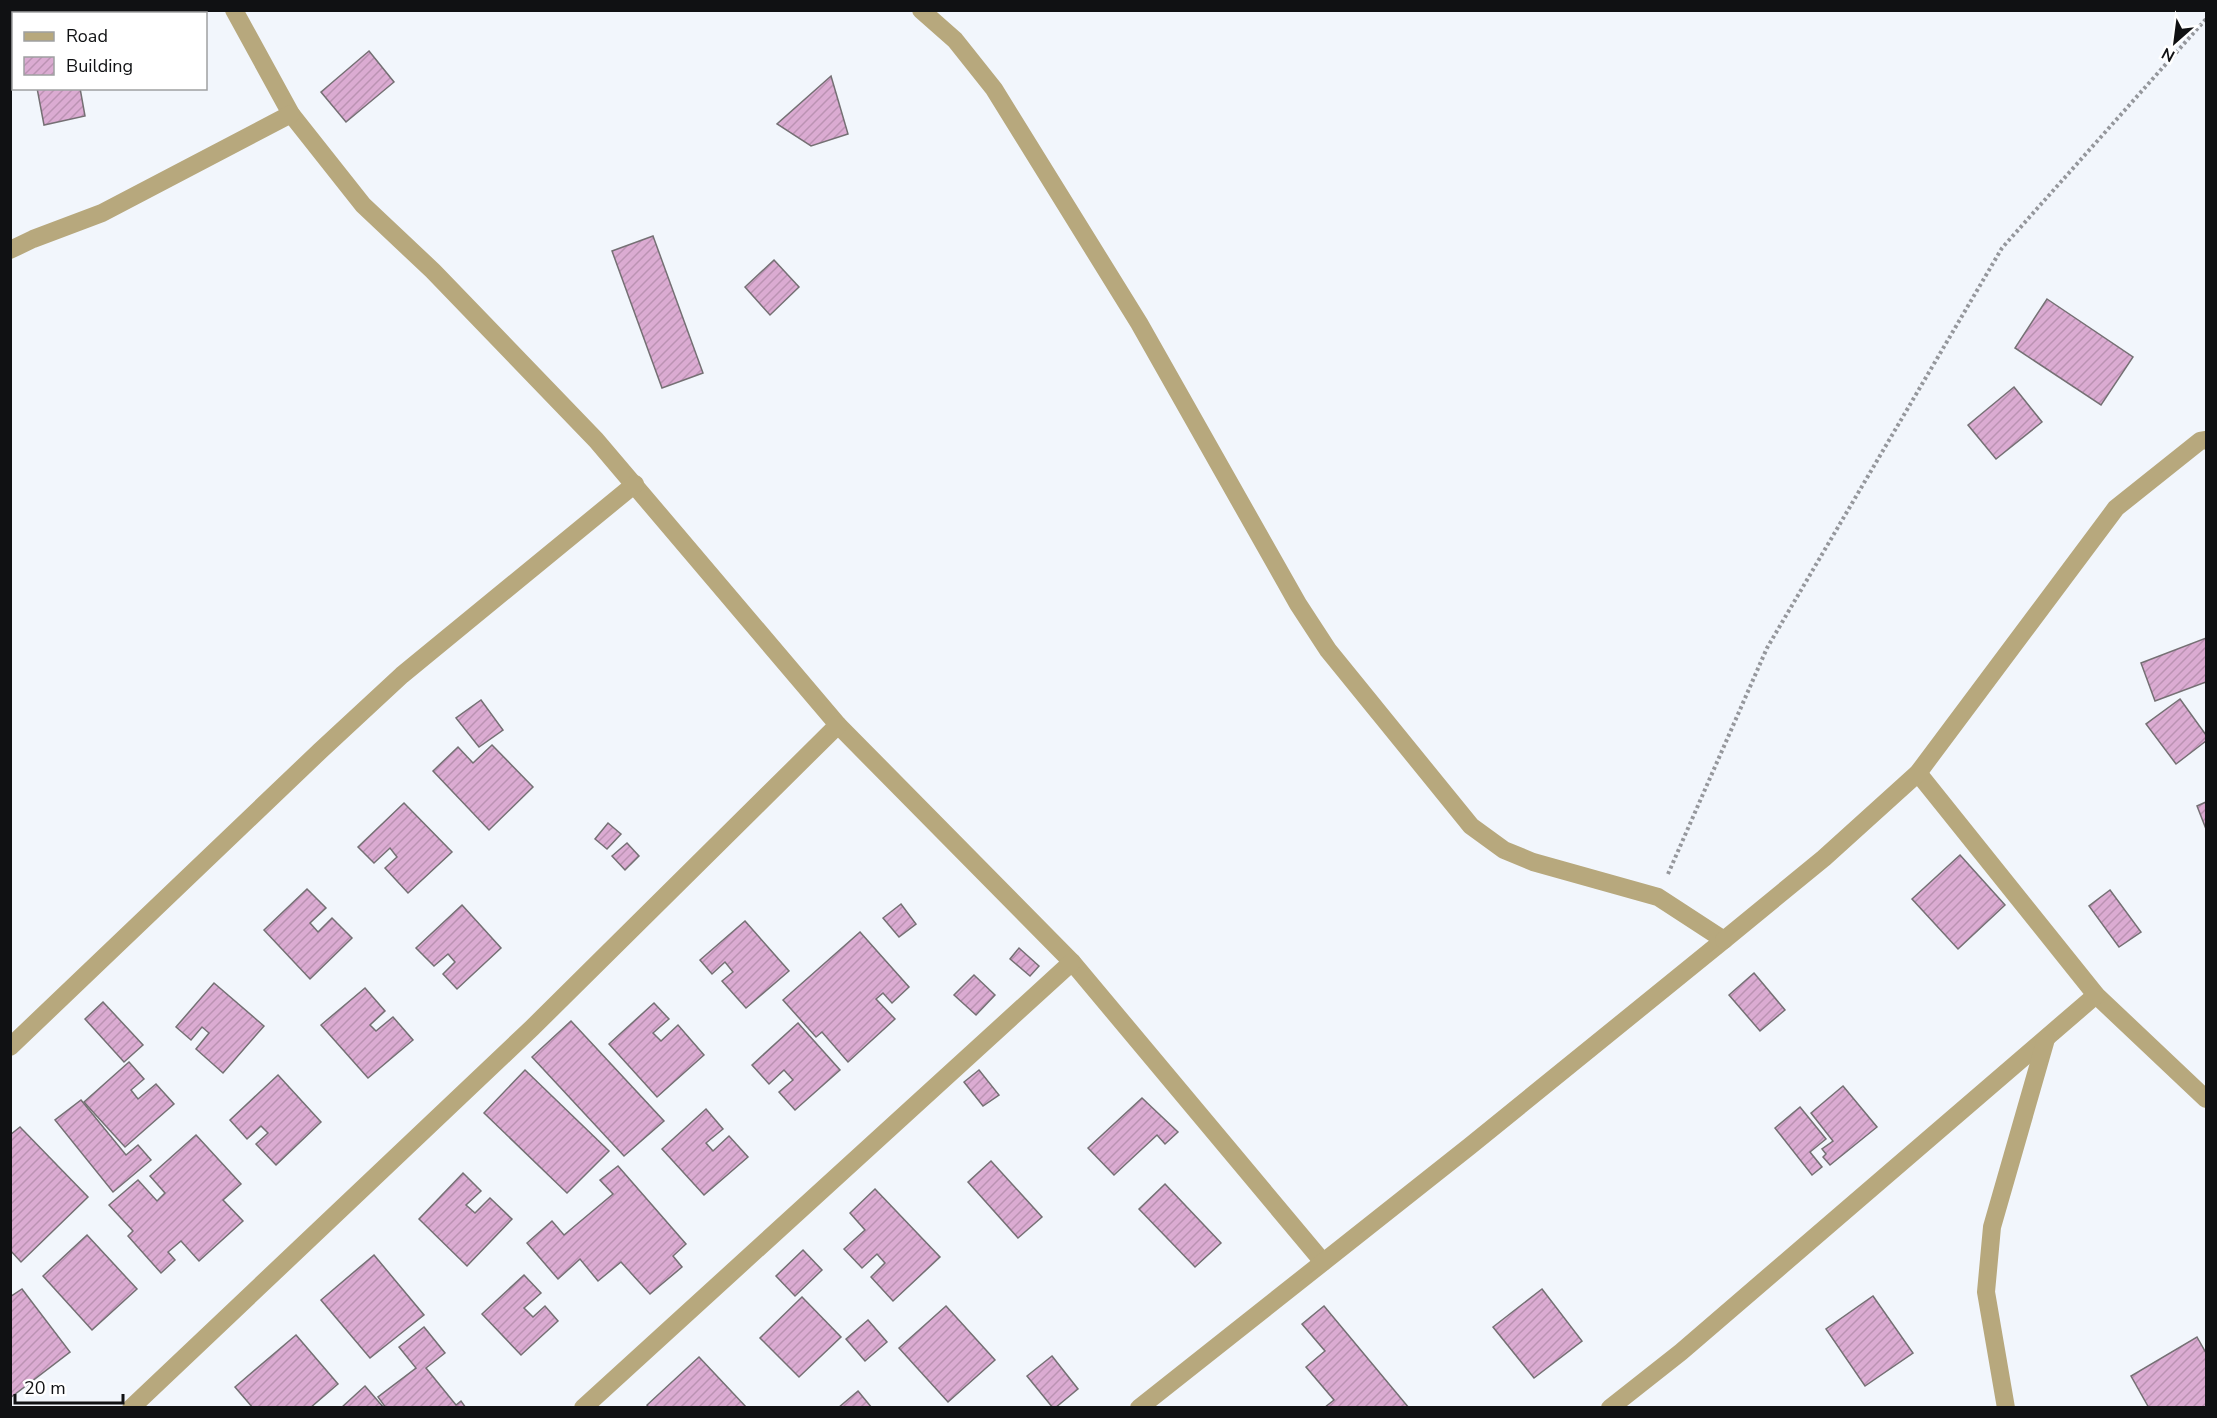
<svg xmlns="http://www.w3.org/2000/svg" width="2217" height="1418" viewBox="0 0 2217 1418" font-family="'Nunito Sans',sans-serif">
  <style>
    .building { fill: url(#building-hatch); stroke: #757074; stroke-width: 1.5 }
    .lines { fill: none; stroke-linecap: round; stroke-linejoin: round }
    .path { stroke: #95979c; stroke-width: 4; stroke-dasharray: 3 3; stroke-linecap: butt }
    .minor { stroke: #b7a87d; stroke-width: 18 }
  </style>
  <defs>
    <pattern id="building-hatch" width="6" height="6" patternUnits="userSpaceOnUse" patternTransform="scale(1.5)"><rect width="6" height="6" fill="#dbabd2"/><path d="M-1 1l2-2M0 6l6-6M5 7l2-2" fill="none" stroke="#bb92b3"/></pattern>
  </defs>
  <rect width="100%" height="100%" fill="#f2f6fc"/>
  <!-- building -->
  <g class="building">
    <path d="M369,51L394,82L346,122L321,92Z"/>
    <path d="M831,76L848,134L811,146L777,124Z"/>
    <path d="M37,88H80L85,116L44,125Z"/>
    <path d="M653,236L703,373L662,388L612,251Z"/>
    <path d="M774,260L799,287L770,315L745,287Z"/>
    <path d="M2047,299L2133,357L2101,405L2015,348Z"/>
    <path d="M2014,387L2042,422L1996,459L1968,425Z"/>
    <path d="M2206,638V682L2155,701L2141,663Z"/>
    <path d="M2180,699L2206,735V741L2176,764L2146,724Z"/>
    <path d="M481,700L503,730L479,747L456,718Z"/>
    <path d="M492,745L533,787L489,830L433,771L458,747L473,763Z"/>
    <path d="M2206,802V829L2197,806Z"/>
    <path d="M404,803L452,852L408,893L385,868L397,857L390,848L374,863L358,847Z"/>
    <path d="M608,823L621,834L607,849L595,839Z"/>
    <path d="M627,843L639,856L625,870L612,856Z"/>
    <path d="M1960,855L2005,905L1958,949L1912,899Z"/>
    <path d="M307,889L326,908L310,923L318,932L332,918L352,938L310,979L264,930Z"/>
    <path d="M2110,890L2141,932L2119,947L2089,906Z"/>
    <path d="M901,904L916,924L899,937L883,918Z"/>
    <path d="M462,905L501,948L457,989L443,974L455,962L448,954L434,966L416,948Z"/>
    <path d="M745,921L789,971L746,1008L722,981L733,972L725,962L712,974L700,960Z"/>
    <path d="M860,932L909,987L892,1003L883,993L876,999L895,1019L848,1062L822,1032L816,1037L783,1000Z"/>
    <path d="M1019,948L1039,966L1030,976L1010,959Z"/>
    <path d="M1754,973L1785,1010L1760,1031L1729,995Z"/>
    <path d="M974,975L995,995L976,1015L954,995Z"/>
    <path d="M214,983L264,1026L223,1073L196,1049L209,1033L202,1027L191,1040L176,1027Z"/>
    <path d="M365,988L385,1011L370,1025L376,1031L393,1017L413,1040L368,1078L321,1025Z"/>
    <path d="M103,1002L143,1045L124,1062L85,1019Z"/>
    <path d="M654,1003L669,1019L653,1033L661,1041L678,1025L704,1055L657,1097L609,1044Z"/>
    <path d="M571,1021L664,1121L624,1156L532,1057Z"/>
    <path d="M798,1023L840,1070L795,1110L779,1092L793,1080L784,1070L769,1084L752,1065Z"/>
    <path d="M129,1062L144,1079L131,1090L138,1099L156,1084L174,1104L125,1147L84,1102Z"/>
    <path d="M525,1070L609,1151L567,1193L484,1113Z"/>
    <path d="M979,1070L999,1095L983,1106L964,1082Z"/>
    <path d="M278,1075L321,1122L276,1165L256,1144L268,1133L261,1126L247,1139L230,1120Z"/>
    <path d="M1843,1086L1877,1127L1830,1165L1823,1157L1826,1154L1822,1149L1833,1141L1811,1113Z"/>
    <path d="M1142,1098L1178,1132L1165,1144L1157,1135L1114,1175L1088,1148Z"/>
    <path d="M81,1100L126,1155L138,1145L151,1160L113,1192L55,1120Z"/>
    <path d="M1800,1107L1826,1139L1810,1152L1822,1167L1812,1175L1775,1128Z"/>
    <path d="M706,1109L723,1129L706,1143L713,1151L729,1136L748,1157L704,1195L662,1149Z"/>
    <path d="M20,1127L88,1197L21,1262L10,1250V1135Z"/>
    <path d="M196,1135L241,1184L223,1200L243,1221L199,1261L181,1241L168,1252L175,1260L161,1273L128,1236L133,1231L109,1205L138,1180L157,1201L165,1193L150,1176Z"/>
    <path d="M991,1161L1042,1217L1018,1238L968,1182Z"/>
    <path d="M618,1166L686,1244L673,1256L682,1267L650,1294L621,1262L598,1281L580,1259L558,1279L527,1243L552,1221L564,1235L613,1194L600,1180Z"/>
    <path d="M463,1173L481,1191L466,1205L475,1213L490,1198L512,1219L467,1266L419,1219Z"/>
    <path d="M1165,1184L1221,1243L1195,1267L1139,1209Z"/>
    <path d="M875,1189L940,1257L893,1301L871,1277L885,1263L877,1254L862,1268L844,1249L865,1230L850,1213Z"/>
    <path d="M87,1235L137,1289L92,1330L43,1276Z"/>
    <path d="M803,1250L822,1270L795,1296L776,1276Z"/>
    <path d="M374,1255L424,1315L370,1358L321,1300Z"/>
    <path d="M524,1275L541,1293L524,1308L533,1317L545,1306L558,1321L521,1355L482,1314Z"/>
    <path d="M22,1289L70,1352L10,1398V1297Z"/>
    <path d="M1542,1289L1582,1341L1534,1378L1493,1327Z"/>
    <path d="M1873,1296L1913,1353L1865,1386L1826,1329Z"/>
    <path d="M802,1297L841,1337L799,1377L760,1338Z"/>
    <path d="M946,1306L995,1360L948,1402L899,1348Z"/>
    <path d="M1324,1306L1409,1408H1324L1334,1400L1306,1367L1325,1351L1302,1324Z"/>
    <path d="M868,1320L887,1342L865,1361L846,1339Z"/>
    <path d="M424,1327L445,1353L426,1368L456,1405L461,1401L466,1408H386L378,1397L416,1368L399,1347Z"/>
    <path d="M296,1335L338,1384L310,1408H253L235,1387Z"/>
    <path d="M2197,1337L2206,1353V1406L2203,1408H2149L2131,1376Z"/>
    <path d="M1052,1356L1078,1389L1055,1408H1053L1027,1376Z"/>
    <path d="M699,1357L747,1408H649L647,1405Z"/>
    <path d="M365,1386L384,1408H341Z"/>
    <path d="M858,1391L872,1408H838Z"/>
  </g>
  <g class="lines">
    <!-- path -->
    <path class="path" d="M1668,874L1767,648L2002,248L2206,19"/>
    <!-- minor -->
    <g class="minor">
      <path d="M234,10L291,114L363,205L433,271L596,440L838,725L1072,962L1323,1262"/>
      <path d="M921,10L955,40L994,89L1139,323L1298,604L1328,650L1471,826L1504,850L1533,862L1658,897L1724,940L1470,1146L1139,1408"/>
      <path d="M10,250L33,239L102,213L291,114"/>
      <path d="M1918,773L2096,995L2206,1099"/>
      <path d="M1724,940L1824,858L1918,773L2116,508L2200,441L2206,440"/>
      <path d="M10,1047L320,751L402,675L635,484"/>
      <path d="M131,1408L532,1028L838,725"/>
      <path d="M583,1408L1072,962"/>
      <path d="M1610,1408L1681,1352L2096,995"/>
      <path d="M2006,1408L1986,1292L1992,1227L2046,1039"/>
    </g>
  </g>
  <!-- border -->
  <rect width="2217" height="1418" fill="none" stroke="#101113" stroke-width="24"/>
  <!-- legend -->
  <rect x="12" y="12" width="195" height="78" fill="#ffffff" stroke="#9fa0a1" stroke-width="1.5"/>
  <rect x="24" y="32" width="30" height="9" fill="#b7a87d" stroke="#9fa0a1" stroke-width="1.5"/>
  <text x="66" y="42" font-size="18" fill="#101113">Road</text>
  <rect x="24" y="57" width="30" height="18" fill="url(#building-hatch)" stroke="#9fa0a1" stroke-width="1.5"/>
  <text x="66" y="72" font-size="18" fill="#101113">Building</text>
  <!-- north arrow -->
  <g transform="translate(2175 42) rotate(208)" stroke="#ffffff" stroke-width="4.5" paint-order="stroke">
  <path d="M0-4.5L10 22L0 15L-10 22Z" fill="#101113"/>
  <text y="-9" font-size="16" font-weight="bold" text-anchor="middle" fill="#101113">N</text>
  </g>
  <!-- scale -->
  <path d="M15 1394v9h108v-9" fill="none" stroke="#101113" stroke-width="3"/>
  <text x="24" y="1394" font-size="18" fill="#101113" stroke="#ffffff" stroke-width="4.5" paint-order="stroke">20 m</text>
</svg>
